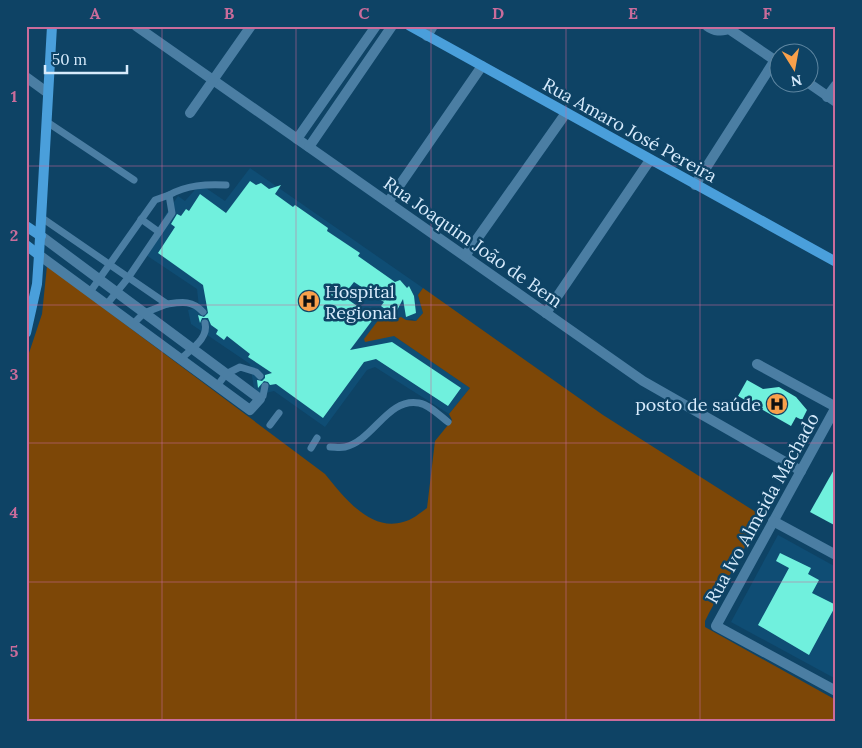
<svg xmlns="http://www.w3.org/2000/svg" width="862" height="748" viewBox="0 0 862 748" font-family="Lora,serif">
  <style>
    .built { fill: #0f4d74 }
    .green { fill: #7d4707 }
    .building { fill: #70f0dd }
    .lines { fill: none; stroke-linecap: round; stroke-linejoin: round }
    .lane { stroke: #4b7ea3; stroke-width: 7 }
    .street { stroke: #4b7ea3; stroke-width: 10 }
    .secondary { stroke: #4a9fdb; stroke-width: 10 }
    .grid { fill: none; stroke: #ca6c9b; stroke-width: 1; stroke-opacity: 0.55 }
    .labels { text-anchor: middle; dominant-baseline: central; stroke-width: 5; stroke-linejoin: round; paint-order: stroke }
    .street-label { font-size: 18px; fill: #d7ebfc; stroke: #0e4365 }
    .poi-label { font-size: 18px; fill: #d7ebfc; stroke: #0e4365; text-anchor: start }
    .neatline { fill: none; stroke: #ca6c9b; stroke-width: 2 }
    .grid-label { font-size: 16px; text-anchor: middle; font-weight: bold; fill: #ca6c9b }
  </style>
  <rect width="100%" height="100%" fill="#0e4365"/>
  <!-- built -->
  <g class="built">
    <path d="M250,168L423,288L418,295L423,313L416,321L412,319L406,320L394,336L470,388L449,414L375,367L367,370L325,427L274,391L261,394L254,388L250,364L191,324L188,310L199,307L197,289L146,255L165,226L160,223L178,196L185,201L200,184L225,201Z"/>
    <path d="M778,535L836,567V679L731,622Z"/>
  </g>
  <!-- green -->
  <path class="green" d="M47,266L325,474C343,496 370,532 403,522C412,520 420,513 427,508L435,441L452,420L449,414L470,388L394,336L365,342L364,339L380,318L388,315L394,320L401,317L406,320L416,321L423,313L418,295L423,288L603,415L762,516L709,613L705,621V627L836,700V722H26V362L42,314Z"/>
  <!-- building -->
  <g class="building">
    <path d="M250,181L256,185L261,183L269,189L281,185L275,194L293,207L295,205L328,228L327,231L360,253L358,256L395,282L400,280L407,288L409,286L414,296L416,313L406,317L403,299L394,316L381,306L384,302L354,282L343,296L374,318L350,350L392,342L461,388L448,406L376,359L364,362L323,418L276,384L270,385L268,382L264,381L258,388L257,380L262,381L265,378V375L272,373L248,357L250,354L227,336L224,340L216,334L218,330L211,325L208,318H202L200,323L198,315L204,317L208,313L203,285L158,253L175,227L171,224L177,214L181,216L186,209L189,211L200,194L226,213Z"/>
    <path d="M747,380L763,389L779,387L796,397L807,410L802,420L796,417L791,426L738,396Z"/>
    <path d="M836,466V526L810,512Z"/>
    <path d="M780,553L811,568L808,574L819,580L812,593L836,605L809,655L758,625L789,568L776,561Z"/>
  </g>
  <g class="lines">
    <!-- lane -->
    <g class="lane">
      <path d="M47,122L134,180"/>
      <path d="M169,195C187,185 206,184 226,185"/>
      <path d="M42,218L167,304C182,302 192,300 203,312"/>
      <path d="M141,219L159,232"/>
      <path d="M90,292L155,200L169,195L172,213L128,278L107,304"/>
      <path d="M133,324L144,313L167,304"/>
      <path d="M181,359C191,349 209,338 205,323"/>
      <path d="M217,386L226,374L240,367L256,372L260,376"/>
      <path d="M260,399L263,396L265,386"/>
      <path d="M270,425L279,413"/>
      <path d="M330,447C335,447 340,448 345,447C373,441 388,397 419,403C430,405 440,416 448,422"/>
      <path d="M311,448L317,438"/>
    </g>
    <!-- street -->
    <g class="street">
      <path d="M136,26L643,381L801,471"/>
      <path d="M707,26C715,32 720,31 729,29L779,63"/>
      <path d="M427,36L433,26"/>
      <path d="M26,77L48,93"/>
      <path d="M807,82L836,102"/>
      <path d="M827,97L836,85"/>
      <path d="M190,113L251,26"/>
      <path d="M297,139L376,26"/>
      <path d="M309,147L392,26"/>
      <path d="M695,185L775,60"/>
      <path d="M388,202L482,66"/>
      <path d="M39,255L250,410L260,399L41,236"/>
      <path d="M465,256L566,113"/>
      <path d="M546,313L650,160"/>
      <path d="M757,364L836,407"/>
      <path d="M836,407L716,626L836,691"/>
      <path d="M773,521L836,555"/>
    </g>
    <!-- secondary -->
    <g class="secondary">
      <path d="M410,26L836,262"/>
      <path d="M26,226L41,236"/>
      <path d="M26,245L39,255"/>
      <path d="M26,333L37,284L39,255L52,26"/>
    </g>
  </g>
  <!-- grid -->
  <path class="grid" d="M162,26V722M296,26V722M431,26V722M566,26V722M700,26V722M26,166H836M26,305H836M26,443H836M26,582H836"/>
  <!-- icons -->
  <defs>
    <g id="hospital-disc" transform="scale(1.125)"><circle r="9.5" fill="#f8a04b" stroke="#0e4365"/><path d="M-5-5h3v3.5h4V-5h3V5h-3V1.5h-4V5h-3Z" fill="#111"/></g>
  </defs>
  <g fill-rule="evenodd">
    <use href="#hospital-disc" x="309" y="301"/>
    <use href="#hospital-disc" x="777" y="404"/>
  </g>
  <g class="labels">
    <!-- street labels -->
    <g class="street-label">
      <text transform="translate(630 130) rotate(29)">Rua Amaro José Pereira</text>
      <text transform="translate(473 242) rotate(35)">Rua Joaquim João de Bem</text>
      <text transform="translate(762 508) rotate(-61)">Rua Ivo Almeida Machado</text>
    </g>
    <!-- poi labels -->
    <g class="poi-label">
      <text x="325" y="291">Hospital<tspan x="325" dy="21">Regional</tspan></text>
      <text x="761" y="404" text-anchor="end">posto de saúde</text>
    </g>
  </g>
  <!-- border -->
  <rect width="862" height="748" fill="none" stroke="#0e4365" stroke-width="55"/>
  <!-- north arrow -->
  <g transform="translate(794 68) rotate(169)"><circle r="24" fill="#0e4365" stroke="#5e86a1"/>
  <path d="M0-4L9 19L0 12L-9 19Z" fill="#f8a04b"/>
  <text y="-8" font-size="14" font-weight="bold" text-anchor="middle" fill="#d7ebfc">N</text>
  </g>
  <!-- scale -->
  <path d="M45 65v8h82v-8" fill="none" stroke="#d7ebfc" stroke-width="2.5"/>
  <text x="52" y="65" font-size="15" fill="#d7ebfc" stroke="#0e4365" stroke-width="4" paint-order="stroke">50 m</text>
  <rect x="28" y="28" width="806" height="692" class="neatline"/>
  <g class="grid-label">
    <text x="95" y="19">A</text>
    <text x="229" y="19">B</text>
    <text x="364" y="19">C</text>
    <text x="498" y="19">D</text>
    <text x="633" y="19">E</text>
    <text x="767" y="19">F</text>
    <text x="14" y="102">1</text>
    <text x="14" y="241">2</text>
    <text x="14" y="380">3</text>
    <text x="14" y="518">4</text>
    <text x="14" y="657">5</text>
  </g>
</svg>
